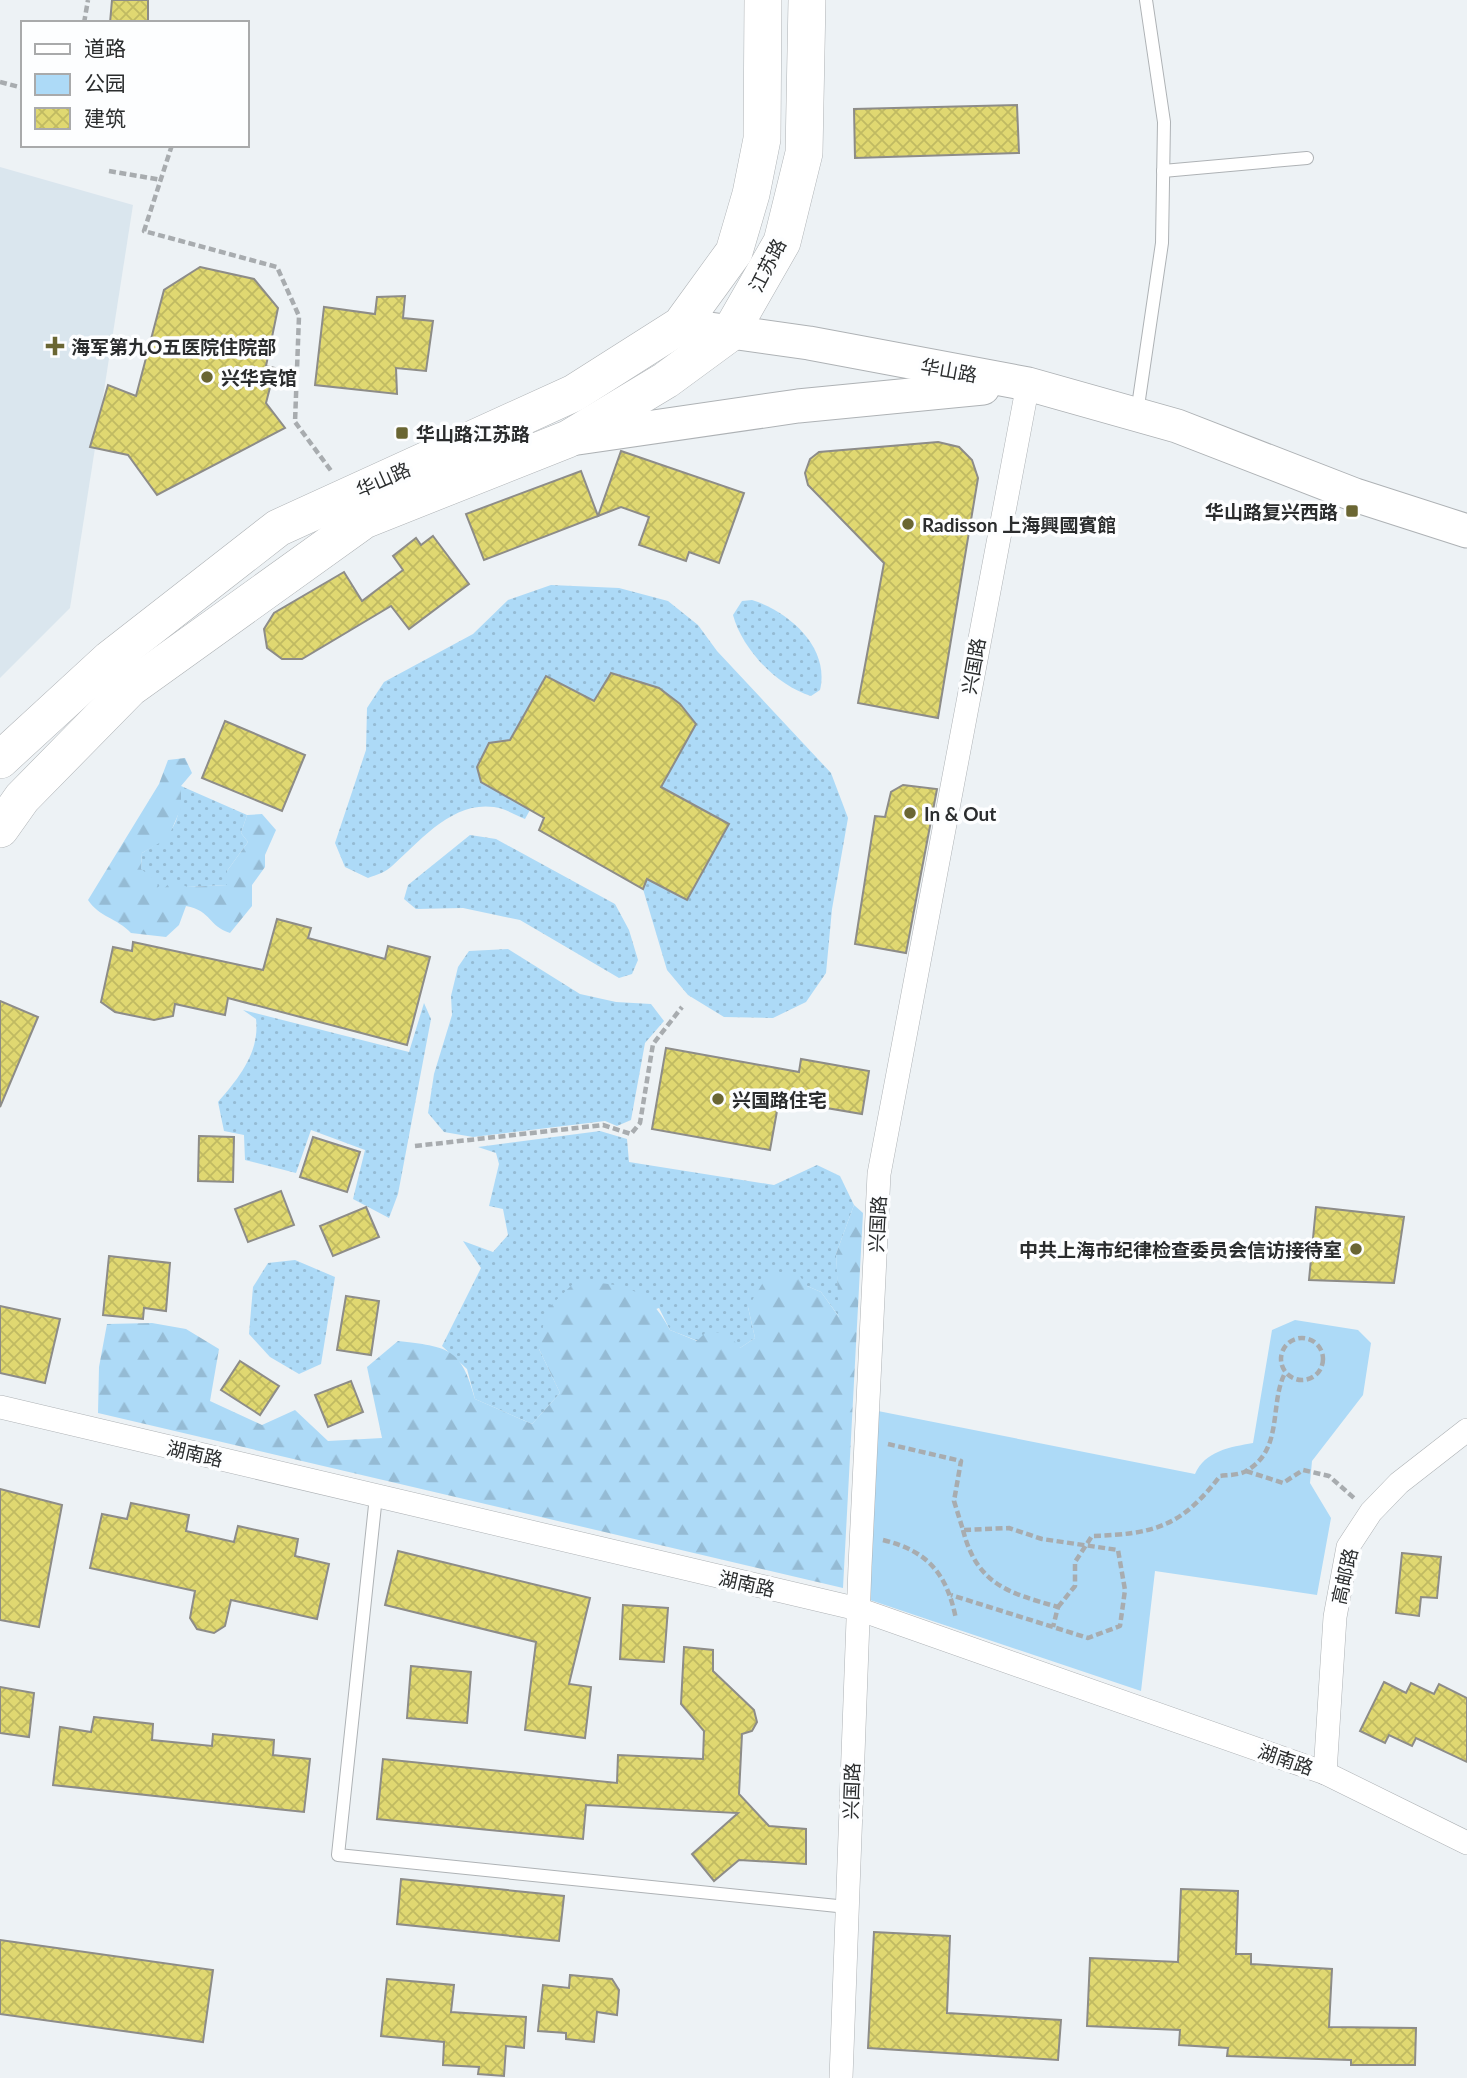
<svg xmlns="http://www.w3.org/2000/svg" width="1467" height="2078" viewBox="0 0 1467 2078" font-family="Lato,'Noto Sans SC',sans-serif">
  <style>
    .built { fill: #dae6ee }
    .grass { fill: url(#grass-dots) }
    .forest { fill: url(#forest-firs) }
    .green { fill: #addaf7 }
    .building { fill: url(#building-cross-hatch); stroke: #8d8c88; stroke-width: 2 }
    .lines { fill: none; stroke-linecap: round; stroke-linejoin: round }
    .service-casing { stroke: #aeb2b5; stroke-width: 14 }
    .minor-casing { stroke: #aeb2b5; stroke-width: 24 }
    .secondary-casing { stroke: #aeb2b5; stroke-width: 35 }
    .primary-casing { stroke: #aeb2b5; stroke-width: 38 }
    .path { stroke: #a8acaf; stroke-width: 4.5; stroke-dasharray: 7 3.5; stroke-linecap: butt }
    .service { stroke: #fff; stroke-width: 12 }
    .minor { stroke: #fff; stroke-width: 23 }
    .secondary { stroke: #fff; stroke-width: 33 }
    .primary { stroke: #fff; stroke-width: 37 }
    .poi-dot { fill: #6a6633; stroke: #fdfeff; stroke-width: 2.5 }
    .labels { text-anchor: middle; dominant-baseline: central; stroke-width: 7; stroke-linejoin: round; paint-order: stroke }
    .street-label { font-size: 19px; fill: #2b2d2e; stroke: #fdfeff }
    .poi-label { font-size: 19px; font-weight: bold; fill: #2b2d2e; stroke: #fdfeff; text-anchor: start }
  </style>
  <defs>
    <pattern id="grass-dots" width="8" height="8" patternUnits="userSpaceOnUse" patternTransform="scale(1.75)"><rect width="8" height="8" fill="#addaf7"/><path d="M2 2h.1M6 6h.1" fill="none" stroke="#95bbd4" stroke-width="1.8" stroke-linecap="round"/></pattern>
    <pattern id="forest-firs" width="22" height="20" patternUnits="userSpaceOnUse" patternTransform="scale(1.75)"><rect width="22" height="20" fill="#addaf7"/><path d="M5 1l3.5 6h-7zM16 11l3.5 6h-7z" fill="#95bbd4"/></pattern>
    <pattern id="building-cross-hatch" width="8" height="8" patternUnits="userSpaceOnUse" patternTransform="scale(1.75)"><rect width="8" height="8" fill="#e0d871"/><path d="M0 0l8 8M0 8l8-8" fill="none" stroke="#c0ba62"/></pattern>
  </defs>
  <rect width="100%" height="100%" fill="#edf2f5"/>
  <!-- built -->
  <path class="built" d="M0,167L133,205L70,608L0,678Z"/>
  <!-- grass -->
  <g class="grass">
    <path d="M551,585L619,588L668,601L698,625L717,651L831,773L848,818L832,909L826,973L806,1002L773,1018L724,1017L688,995L667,970L643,889L647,879L687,900L728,824L661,787L696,724C673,694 648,681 611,673L594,701L546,676L510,740L489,743L477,767L481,782L530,810L525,819C515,815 504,808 494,807C452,801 420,841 392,866C386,872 376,875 368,878L345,867L335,843L366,750L367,708L384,682L473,634L508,600Z"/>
    <path d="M752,600C790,612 830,648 820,690L811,696C777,686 742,649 733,615L742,601Z"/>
    <path d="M181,786L247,815L241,833L248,842L227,871V885L187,887L159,895L141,869L142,853C174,834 180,824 181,786Z"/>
    <path d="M470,835L496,839L615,904L629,930L638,960L632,974L619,978L520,920L463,908L416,909L404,899L408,885Z"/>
    <path d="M508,949L580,994L616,1002L651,1004L664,1021L645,1043L631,1120L617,1126L605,1121L473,1137L444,1132L428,1113L434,1074L452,1015L451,996L458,967L469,951Z"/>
    <path d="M424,1003L431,1019L398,1194L389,1218L353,1199L365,1150L311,1130L296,1173L245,1160L244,1135L224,1131L218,1102C239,1078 260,1052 256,1019L243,1010L409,1052Z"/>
    <path d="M600,1131L627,1139L629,1162L774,1185L817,1165L840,1176L854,1205L836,1254L840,1318L821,1292L807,1286L748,1307L755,1338L740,1348L698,1341L670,1330L659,1308L539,1349L560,1393L532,1424L475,1399L467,1369L442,1346L481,1268L463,1241L493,1252L508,1235L503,1209L489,1206L499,1164L496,1153L478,1147Z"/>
    <path d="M295,1260L335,1277L321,1364L299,1374L270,1357L249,1334L253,1287L268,1263Z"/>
  </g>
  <!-- forest -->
  <g class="forest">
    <path d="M185,758L192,773L181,786V808L168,838L142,853L141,869L157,881L159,894L173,879L187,887L227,885V871L248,842L241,833L247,815L262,814L276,830L265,855V867L252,885V906L230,933C208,926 212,911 186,906L179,925L166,937L131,933C117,918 99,917 88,900L159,784L168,760Z"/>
    <path d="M854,1205L863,1213L843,1588L98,1413L99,1367L107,1324L152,1323L186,1329L219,1349L210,1401L262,1425L295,1410L328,1441L382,1438L367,1367L398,1341C448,1347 461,1347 475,1399L532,1424L560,1393L539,1349L546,1310L575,1282C622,1283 647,1286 670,1330L697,1341L705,1333L727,1332L740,1348L755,1338L748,1307L769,1273L799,1275L807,1286L821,1292L839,1317L836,1254Z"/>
  </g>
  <!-- green -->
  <path class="green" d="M1295,1320L1358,1330L1371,1343L1363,1395L1312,1461L1310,1483L1331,1518L1317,1595L1155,1571L1141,1691L870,1600L878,1411L1195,1474C1205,1451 1230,1447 1253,1443L1272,1330Z"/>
  <!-- building -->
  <g class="building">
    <path d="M112,0H148V23H110Z"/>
    <path d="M1017,105L1019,153L855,158L854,109Z"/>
    <path d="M200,267L254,279L278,308L266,366L275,368L266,403L285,428L157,495L128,455L90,447L108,385L136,396L164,290Z"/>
    <path d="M405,296L403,318L433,321L426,371L396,368L397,394L315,385L324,307L375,314L377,297Z"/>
    <path d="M938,442L959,447L972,460L978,478L938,718L858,703L884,563L808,485L805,473L810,459L819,452Z"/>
    <path d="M621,451L744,493L719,563L689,552L686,561L639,545L649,517L621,507L598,516Z"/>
    <path d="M581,471L598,516L484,560L466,514Z"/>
    <path d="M433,536L469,584L409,629L391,606L302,659H282L267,648L264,629L274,613L344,572L362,601L403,570L393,556L416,538L421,545Z"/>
    <path d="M611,673L659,688L680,704L696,724L661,787L729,824L687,900L647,879L643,889L539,830L544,818L481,782L477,767L489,743L510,740L546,676L594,701Z"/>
    <path d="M225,721L305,755L282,811L202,778Z"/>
    <path d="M903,785L937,789L906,953L855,944L875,816L885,817L891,792Z"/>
    <path d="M277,919L311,928L308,938L385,959L388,946L430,957L407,1045L228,998L225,1015L175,1004L173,1016L154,1020L115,1012L101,1002L113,947L132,951L133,942L263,970Z"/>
    <path d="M0,1001L38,1017L0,1107Z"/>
    <path d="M666,1048L799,1072L801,1059L869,1071L862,1114L779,1100L770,1150L652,1129Z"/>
    <path d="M199,1136L234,1137L233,1182L198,1181Z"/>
    <path d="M313,1137L360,1152L347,1192L300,1177Z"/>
    <path d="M281,1191L294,1225L248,1242L235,1209Z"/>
    <path d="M366,1207L379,1237L333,1256L320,1226Z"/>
    <path d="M1316,1207L1404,1217L1394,1283L1309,1280Z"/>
    <path d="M109,1256L170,1263L166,1311L144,1308L143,1319L103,1315Z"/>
    <path d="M346,1296L379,1301L371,1355L337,1350Z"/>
    <path d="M0,1306L60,1319L45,1383L0,1373Z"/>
    <path d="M240,1361L279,1386L260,1415L221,1390Z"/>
    <path d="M351,1381L363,1412L328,1427L315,1395Z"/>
    <path d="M0,1489L62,1505L39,1627L0,1620Z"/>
    <path d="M131,1503L189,1515L186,1531L234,1542L238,1526L298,1539L295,1556L329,1564L317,1619L231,1600L225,1626L214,1633L197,1629L190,1618L195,1591L90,1568L102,1514L127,1519Z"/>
    <path d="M398,1551L590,1598L569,1684L591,1687L585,1738L525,1730L536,1642L385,1605Z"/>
    <path d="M1402,1553L1441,1557L1437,1598L1421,1597L1419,1616L1396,1613Z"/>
    <path d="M623,1605L668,1608L664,1662L620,1659Z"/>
    <path d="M684,1647L713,1650V1671L754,1710L757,1722L752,1731L742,1734L739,1794L769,1826L806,1829V1864L739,1860L714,1881L692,1854L738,1813L586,1805L583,1839L377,1819L383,1759L617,1783L618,1755L703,1759L704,1731L681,1704Z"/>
    <path d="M411,1666L471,1672L467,1723L407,1718Z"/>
    <path d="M1384,1682L1406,1693L1411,1683L1434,1694L1439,1684L1467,1698V1762L1416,1738L1412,1746L1389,1735L1385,1743L1360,1731Z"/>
    <path d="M0,1687L34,1693L29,1737L0,1733Z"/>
    <path d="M94,1717L153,1724L152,1740L212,1746L213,1734L274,1740L273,1755L310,1759L304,1812L53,1785L60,1727L91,1732Z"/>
    <path d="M401,1879L564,1896L559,1941L397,1924Z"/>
    <path d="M1181,1889L1238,1891L1236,1954H1251V1964L1332,1969L1329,2027L1416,2028L1415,2065H1351V2060L1227,2056L1228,2048L1179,2045L1180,2030L1087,2026L1090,1958L1178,1962Z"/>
    <path d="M874,1932L950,1936L947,2013L1061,2020L1058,2060L868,2048Z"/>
    <path d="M0,1940L213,1970L203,2042L0,2014Z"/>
    <path d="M570,1975L612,1979L619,1990L617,2015L597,2012L594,2042L566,2039V2033L538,2031L543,1985L569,1988Z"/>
    <path d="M387,1979L454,1985L451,2012L526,2017L524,2048L506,2046L504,2076L478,2074L479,2067L443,2065L444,2042L381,2036Z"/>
  </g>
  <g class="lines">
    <!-- service casing -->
    <g class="service-casing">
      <g id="service">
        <path d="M1163,171L1307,158"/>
        <path d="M1137,413L1162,243L1164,122L1146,0"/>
        <path d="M376,1496L338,1855L847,1907"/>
      </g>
    </g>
    <!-- minor casing -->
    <g class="minor-casing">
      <g id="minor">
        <path d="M0,1407L858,1609L1325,1773L1467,1843"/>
        <path d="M1325,1773L1335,1617L1348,1547L1371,1512L1399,1483L1467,1430"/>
        <path d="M841,2078L860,1566L879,1174L1028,384"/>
      </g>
    </g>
    <!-- secondary casing -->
    <g class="secondary-casing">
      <g id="secondary">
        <path d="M681,325L809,343L1028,384L1177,426L1355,495L1467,531"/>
        <path d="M571,439L798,406L983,388"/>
      </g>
    </g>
    <!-- primary casing -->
    <g class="primary-casing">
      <g id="primary">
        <path d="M0,760L110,659L278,528L574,393L681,325L734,252L751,194L762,139L763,0"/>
        <path d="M0,829L22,798L130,688L364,520L568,439L666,380L730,333L782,242L804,153L807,0"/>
      </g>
    </g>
    <!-- path -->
    <g class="path">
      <path d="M84,23L88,0"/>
      <path d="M0,82L23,88"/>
      <path d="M172,145L144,231L277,267L299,316L295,422L332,472"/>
      <path d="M109,171L162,180"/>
      <path d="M415,1146L603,1125L631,1134L640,1123L653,1044L682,1007"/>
      <circle cx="1302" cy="1359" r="21"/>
      <path d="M888,1444L961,1461L954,1501L963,1530L1009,1528L1042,1539L1118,1550L1125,1590L1120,1626L1088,1638L951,1595"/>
      <path d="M1246,1471L1283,1483L1303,1470L1329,1476L1354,1498"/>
      <path d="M963,1530C977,1585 1009,1593 1058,1607L1053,1627"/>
      <path d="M883,1540C928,1551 947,1574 956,1619"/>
      <path d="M1058,1607L1075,1586V1562L1092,1536C1154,1534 1181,1527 1220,1476C1227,1475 1240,1475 1246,1471C1284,1450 1269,1404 1285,1373"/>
    </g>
    <!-- service -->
    <use href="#service" class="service"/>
    <!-- minor -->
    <use href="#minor" class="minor"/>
    <!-- secondary -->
    <use href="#secondary" class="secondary"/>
    <!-- primary -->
    <use href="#primary" class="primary"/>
  </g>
  <!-- markers -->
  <g class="poi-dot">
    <path d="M51.5 335.5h7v7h7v7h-7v7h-7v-7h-7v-7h7z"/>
    <circle cx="207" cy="377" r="7"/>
    <rect x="395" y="426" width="14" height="14" rx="3.5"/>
    <rect x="1345" y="504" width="14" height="14" rx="3.5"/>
    <circle cx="908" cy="524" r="7"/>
    <circle cx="910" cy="813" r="7"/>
    <circle cx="718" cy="1099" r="7"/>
    <circle cx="1356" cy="1249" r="7"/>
  </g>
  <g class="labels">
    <!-- street labels -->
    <g class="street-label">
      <text transform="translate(767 265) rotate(-63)">江苏路</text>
      <text transform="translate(949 370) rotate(10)">华山路</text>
      <text transform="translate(383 479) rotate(-24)">华山路</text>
      <text transform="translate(973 666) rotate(-80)">兴国路</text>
      <text transform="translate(877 1224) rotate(-87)">兴国路</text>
      <text transform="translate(195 1453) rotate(13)">湖南路</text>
      <text transform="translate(1344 1576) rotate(-77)">高邮路</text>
      <text transform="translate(747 1583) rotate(13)">湖南路</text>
      <text transform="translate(1286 1759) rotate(19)">湖南路</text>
      <text transform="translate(851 1791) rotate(-88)">兴国路</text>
    </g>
    <!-- poi labels -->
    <g class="poi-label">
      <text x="71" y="346">海军第九O五医院住院部</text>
      <text x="221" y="377">兴华宾馆</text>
      <text x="416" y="433">华山路江苏路</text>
      <text x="1338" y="511" text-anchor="end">华山路复兴西路</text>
      <text x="922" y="524">Radisson 上海興國賓館</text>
      <text x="924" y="813">In &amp; Out</text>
      <text x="732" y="1099">兴国路住宅</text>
      <text x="1342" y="1249" text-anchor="end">中共上海市纪律检查委员会信访接待室</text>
    </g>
  </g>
  <!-- legend -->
  <rect x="21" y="21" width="228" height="126" fill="#fdfeff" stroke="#a9aaab" stroke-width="2"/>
  <rect x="35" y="44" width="35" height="10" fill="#ffffff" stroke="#a9aaab" stroke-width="2"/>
  <text x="84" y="56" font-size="21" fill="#2b2d2e">道路</text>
  <rect x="35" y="74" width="35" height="21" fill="#addaf7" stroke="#a9aaab" stroke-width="2"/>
  <text x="84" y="91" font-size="21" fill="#2b2d2e">公园</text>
  <rect x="35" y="108" width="35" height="21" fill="url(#building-cross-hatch)" stroke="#a9aaab" stroke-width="2"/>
  <text x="84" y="126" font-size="21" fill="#2b2d2e">建筑</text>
</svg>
